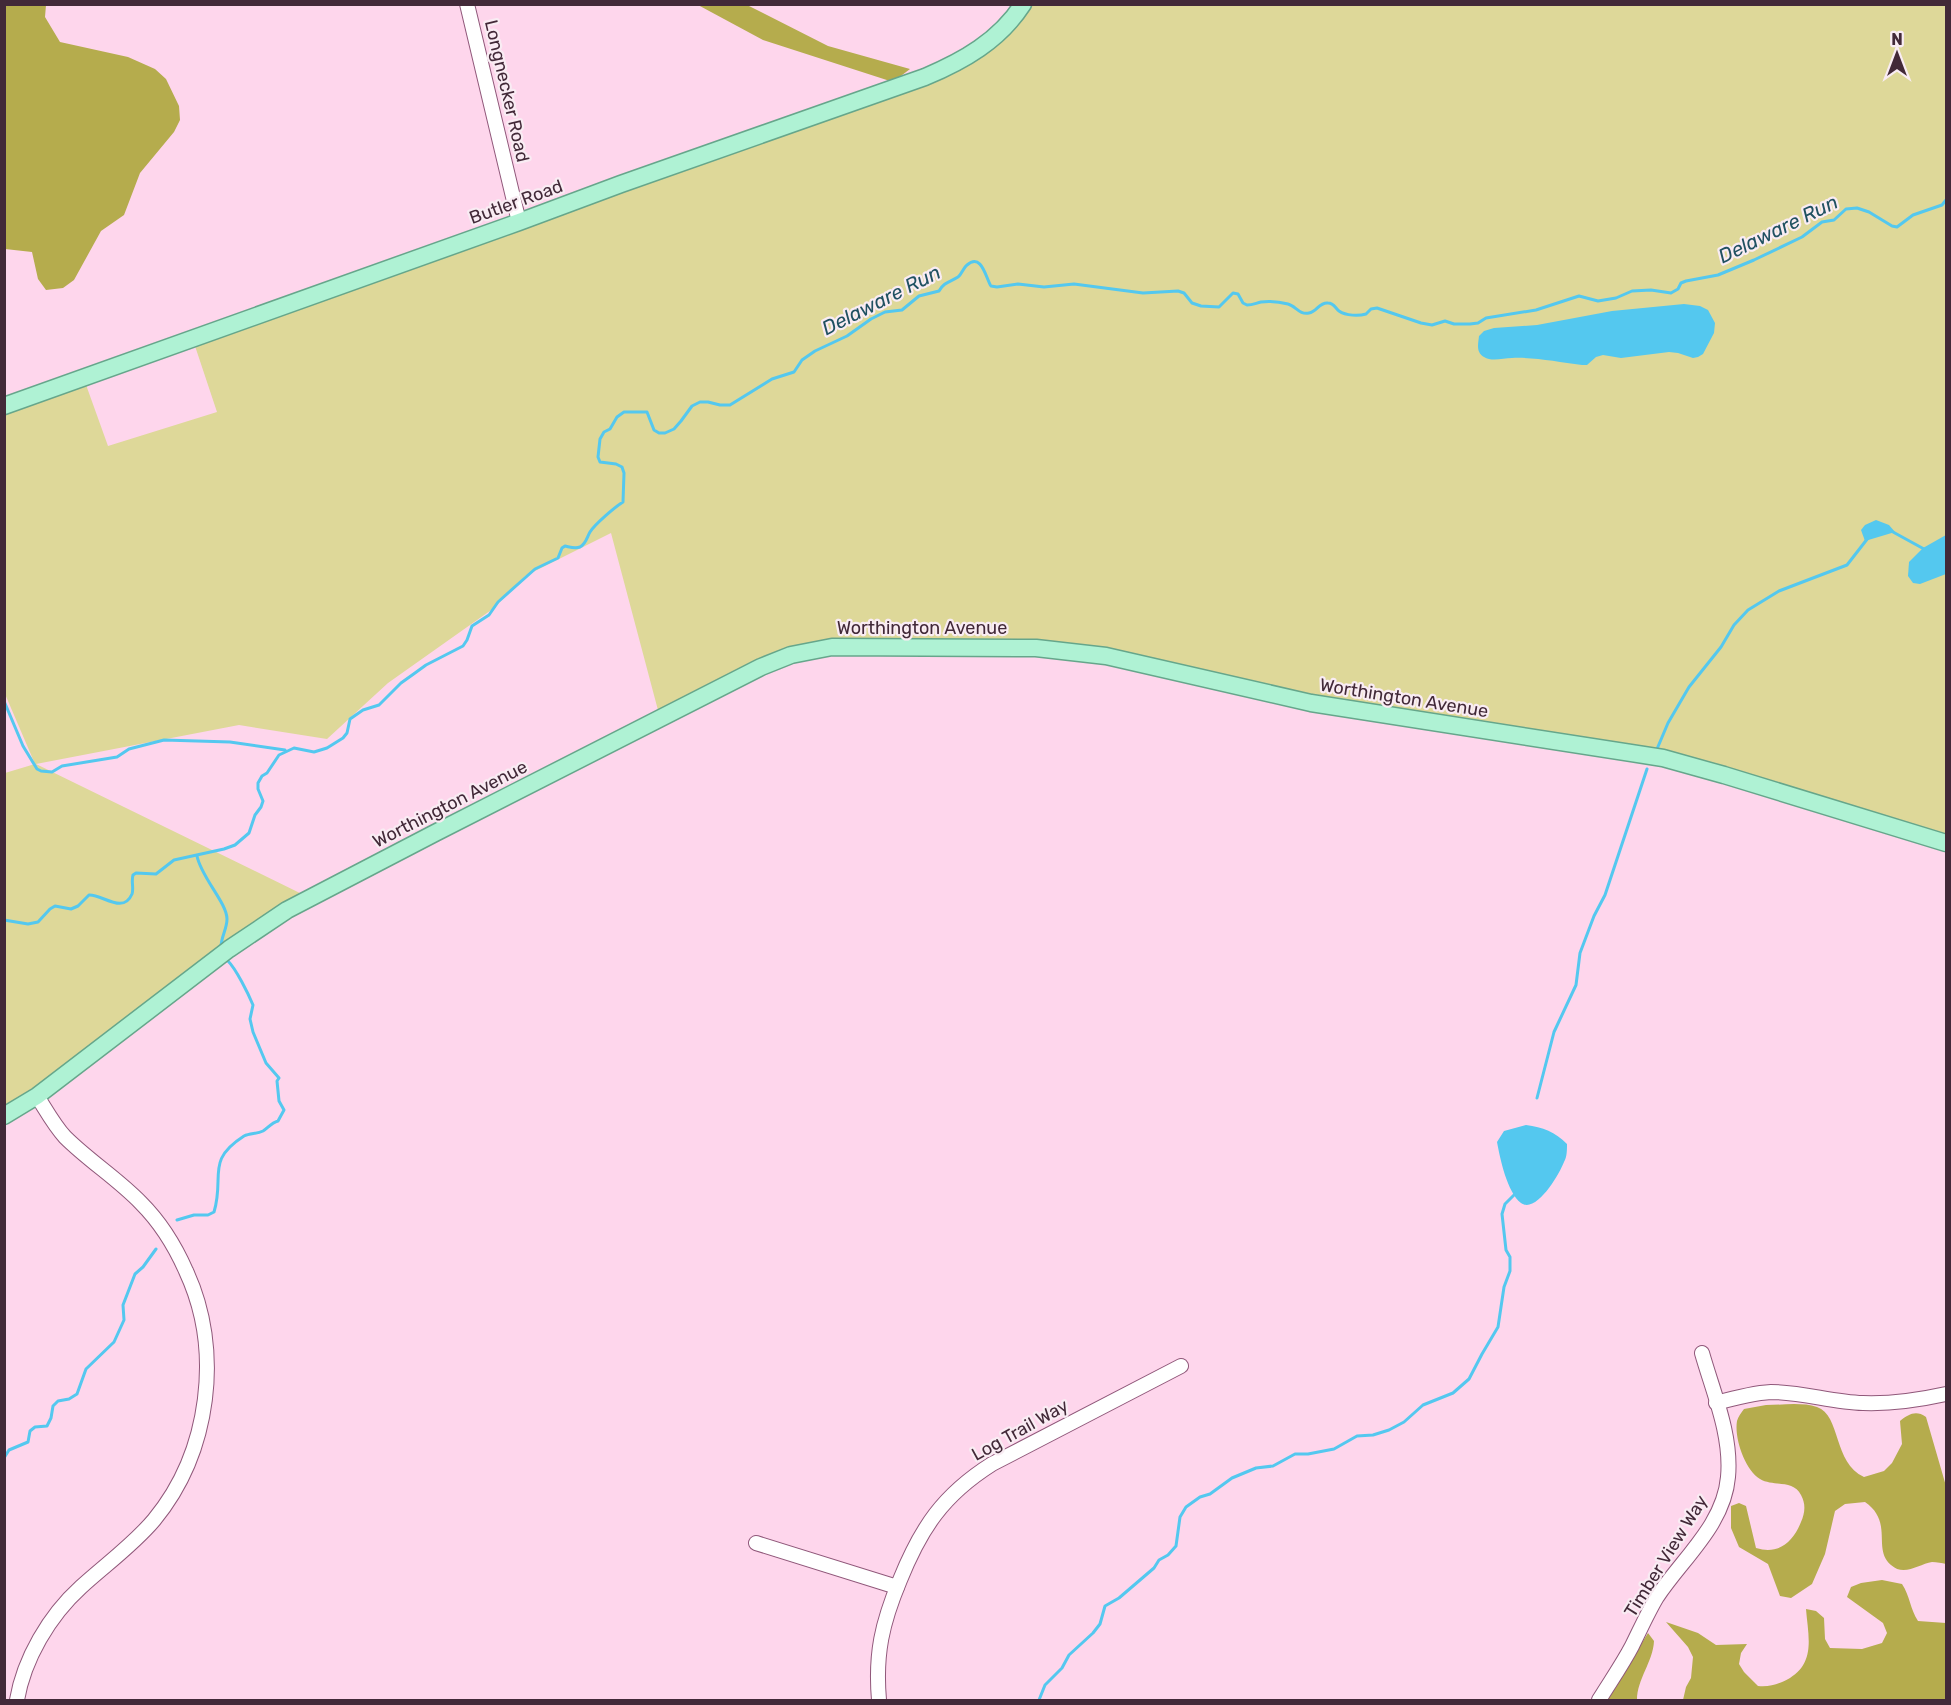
<svg xmlns="http://www.w3.org/2000/svg" width="1951" height="1705" viewBox="0 0 1951 1705" font-family="Rubik,sans-serif">
  <style>
    .green { fill: #ded899 }
    .forest { fill: #b5ac4d }
    .water { fill: #54c8ef }
    .lines { fill: none; stroke-linecap: round; stroke-linejoin: round }
    .stream { stroke: #54c8ef; stroke-width: 3 }
    .minor-casing { stroke: #90587a; stroke-width: 16 }
    .major-casing { stroke: #66a68b; stroke-width: 19 }
    .minor { stroke: #fff; stroke-width: 14 }
    .major { stroke: #aff2d4; stroke-width: 16 }
    .labels { text-anchor: middle; dominant-baseline: central; stroke-width: 4.5; stroke-linejoin: round; paint-order: stroke }
    .street-label { font-size: 18px; fill: #422938; stroke: #f9ecf3 }
    .water-label { font-size: 20px; font-style: italic; fill: #205161; stroke: #f9ecf3 }
  </style>
  <rect width="100%" height="100%" fill="#fed6ec"/>
  <!-- green -->
  <path class="green" d="M1027,5H1946V844L1714,768L1343,704L1062,649L816,648L659,714L611,533L525,576L494,608L388,683L327,739L239,725L36,764L306,896L5,1111V773L35,764L5,694L4,410L85,382L108,446L217,412L194,343L932,79Z"/>
  <!-- forest -->
  <g class="forest">
    <path d="M5,4L46,5L45,17L60,42L128,57L155,69L166,79L179,106L180,120L174,132L140,173L124,215L101,231L74,280L63,288L46,290L38,279L32,252L5,249Z"/>
    <path d="M698,5H747L828,46L910,69L893,82L763,40Z"/>
    <path d="M1766,1405C1782,1405 1802,1402 1817,1407C1841,1415 1833,1463 1864,1477L1884,1471L1892,1463L1902,1444L1900,1421C1909,1414 1916,1410 1926,1417L1946,1486V1564C1942,1563 1937,1562 1932,1562C1919,1564 1904,1577 1891,1565C1872,1549 1894,1522 1865,1502L1845,1504L1835,1511L1825,1554L1812,1584L1791,1598L1780,1596L1768,1564L1739,1547L1731,1528V1506L1739,1503L1746,1506L1756,1548C1779,1555 1793,1542 1801,1522C1805,1513 1806,1504 1801,1495C1793,1479 1773,1487 1760,1479C1745,1470 1734,1438 1737,1421C1738,1417 1741,1413 1744,1409Z"/>
    <path d="M1882,1580L1902,1584C1910,1596 1910,1609 1918,1621L1946,1623V1700H1683L1686,1687L1691,1678L1693,1657L1688,1647L1666,1622L1698,1633L1716,1645L1747,1644L1741,1653L1739,1664L1744,1672L1758,1686C1771,1687 1779,1684 1790,1678C1816,1662 1808,1635 1806,1609L1816,1611L1824,1618L1825,1639L1830,1648L1862,1649L1882,1643L1887,1633L1883,1623L1847,1597L1851,1587L1861,1583Z"/>
    <path d="M1648,1633L1654,1641C1653,1662 1637,1679 1637,1700H1606Z"/>
  </g>
  <!-- water -->
  <g class="water">
    <path d="M1684,304L1700,306L1708,310L1715,323L1714,333L1703,354L1698,357L1693,358L1678,353L1669,352L1621,358L1603,355L1596,357L1587,365H1582C1558,362 1535,357 1512,358C1503,358 1492,362 1484,357C1476,352 1478,345 1479,336L1484,331L1494,328L1537,325L1612,311Z"/>
    <path d="M1876,520L1889,525L1895,532L1865,541L1861,530L1865,525Z"/>
    <path d="M1946,535V574L1920,584L1913,583L1908,576L1909,562L1923,548Z"/>
    <path d="M1526,1125C1543,1127 1555,1132 1567,1144C1567,1150 1567,1157 1564,1162C1559,1175 1536,1214 1521,1203C1507,1192 1500,1158 1497,1142L1504,1131Z"/>
  </g>
  <g class="lines">
    <!-- stream -->
    <g class="stream">
      <path d="M1893,532L1924,549"/>
      <path d="M4,701L23,746L37,769L41,771L52,772L62,766L117,757L129,749L164,740L230,742L285,750"/>
      <path d="M1657,749L1668,723L1689,687L1721,647L1734,625L1748,610L1779,591L1847,565L1868,538"/>
      <path d="M197,856C201,877 227,903 227,919C227,929 221,937 221,947"/>
      <path d="M4,920L28,924L38,922L50,909L55,906L71,909L78,906L89,895C102,894 123,915 132,894C134,888 131,882 133,875L136,873L156,874L174,860L224,849L235,845L249,833L255,815L261,807L263,801L258,789V783L262,776L267,773L279,755L294,748L314,752L327,748L343,738L347,733L350,719L363,710L379,705L401,683L415,673L426,665L463,646L467,640L472,626L489,615L498,602L535,569L558,558L562,548L565,546C570,547 575,549 580,547C586,544 587,537 590,532C595,524 615,507 623,502L624,473L622,467L616,464L600,462L598,457L600,439L604,432L610,429L617,417L624,412H647L654,430L659,433H665L674,429L681,421L692,406L700,402H708L720,405H730L772,379L794,372L802,360L815,351L847,336L871,319L885,312L902,310L919,296L939,291C944,282 950,282 958,277C962,274 963,268 967,265C982,252 986,279 991,286L997,287L1018,284L1044,287L1074,284L1143,293L1178,291L1184,293L1192,303L1201,306L1219,307L1233,293L1238,294L1243,303L1247,305C1253,305 1256,303 1261,302C1269,301 1280,302 1288,304C1296,306 1299,315 1309,313C1317,312 1319,302 1328,303C1334,303 1335,308 1339,311C1346,316 1359,316 1366,314L1371,309L1377,308L1421,323L1432,325L1445,321L1454,324H1470L1478,323L1486,318L1536,310L1579,296L1598,301L1616,298L1632,291L1651,290L1671,293L1678,289L1681,283L1686,281L1718,275L1754,260L1802,237L1822,222L1834,220L1846,209L1857,208L1869,212L1892,226L1897,227L1913,215L1942,205L1946,200"/>
      <path d="M1537,1098L1554,1032L1576,985L1580,953L1594,916L1605,895L1647,769"/>
      <path d="M177,1220L194,1215H208L214,1212C225,1176 205,1161 244,1136C250,1133 257,1134 263,1131C268,1128 271,1123 278,1121L284,1110L279,1101L277,1081L279,1078L266,1063L253,1032L250,1019L253,1005C248,993 236,969 228,961"/>
      <path d="M4,1458L9,1450L28,1442L30,1431L35,1427L47,1426L51,1418L53,1406L58,1401L69,1399L77,1394L86,1369L114,1342L124,1320L123,1305L135,1274L143,1267L156,1249"/>
      <path d="M1039,1700L1045,1685L1062,1668L1069,1655L1093,1633L1100,1624L1105,1606L1119,1598L1154,1568L1159,1560L1168,1555L1176,1546L1180,1517L1186,1507L1200,1497L1210,1494L1232,1478L1256,1468L1273,1466L1295,1454H1308L1334,1449L1357,1436L1373,1435L1389,1430L1404,1422L1423,1405L1453,1393L1469,1379L1482,1354L1498,1327L1504,1287L1510,1271V1257L1506,1250L1502,1214L1505,1204L1515,1194"/>
    </g>
    <!-- minor casing -->
    <g class="minor-casing">
      <g id="minor">
        <path d="M467,4L519,222"/>
        <path d="M1716,1403C1734,1398 1753,1393 1771,1392C1802,1392 1832,1402 1863,1403C1891,1404 1919,1400 1946,1394"/>
        <path d="M756,1543L897,1587"/>
        <path d="M17,1700C24,1659 49,1616 81,1587C105,1565 133,1545 154,1520C210,1452 223,1350 186,1271C175,1246 160,1222 141,1203C118,1179 89,1161 65,1137C54,1125 46,1110 37,1096"/>
        <path d="M879,1700C875,1654 882,1623 900,1580C921,1528 943,1495 992,1464L1181,1366"/>
        <path d="M1599,1700C1610,1682 1622,1665 1632,1646C1640,1630 1648,1612 1657,1597C1682,1559 1724,1525 1728,1477C1732,1435 1713,1392 1702,1353"/>
      </g>
    </g>
    <!-- major casing -->
    <g class="major-casing">
      <g id="major">
        <path d="M4,406L519,222L621,184L925,77C963,61 999,41 1023,4"/>
        <path d="M4,1116L37,1096L229,949L287,910L435,833L761,667L791,655L832,647L1036,648L1106,656L1311,703L1663,758L1724,775L1946,843"/>
      </g>
    </g>
    <!-- minor -->
    <use href="#minor" class="minor"/>
    <!-- major -->
    <use href="#major" class="major"/>
  </g>
  <g class="labels">
    <!-- street labels -->
    <g class="street-label">
      <text transform="translate(507 91) rotate(77)">Longnecker Road</text>
      <text transform="translate(516 202) rotate(-20)">Butler Road</text>
      <text x="922" y="628">Worthington Avenue</text>
      <text transform="translate(1404 698) rotate(9)">Worthington Avenue</text>
      <text transform="translate(450 804) rotate(-27)">Worthington Avenue</text>
      <text transform="translate(1020 1430) rotate(-29)">Log Trail Way</text>
      <text transform="translate(1666 1556) rotate(-58)">Timber View Way</text>
    </g>
    <!-- water labels -->
    <g class="water-label">
      <text transform="translate(1778 229) rotate(-26)">Delaware Run</text>
      <text transform="translate(881 300) rotate(-27)">Delaware Run</text>
    </g>
  </g>
  <!-- border -->
  <rect width="1951" height="1705" fill="none" stroke="#422938" stroke-width="12"/>
  <!-- north arrow -->
  <g transform="translate(1897 54)" stroke="#f9ecf3" stroke-width="4.5" paint-order="stroke">
  <path d="M0-4.5L10 22L0 15L-10 22Z" fill="#422938"/>
  <text y="-9" font-size="16" font-weight="bold" text-anchor="middle" fill="#422938">N</text>
  </g>
</svg>
